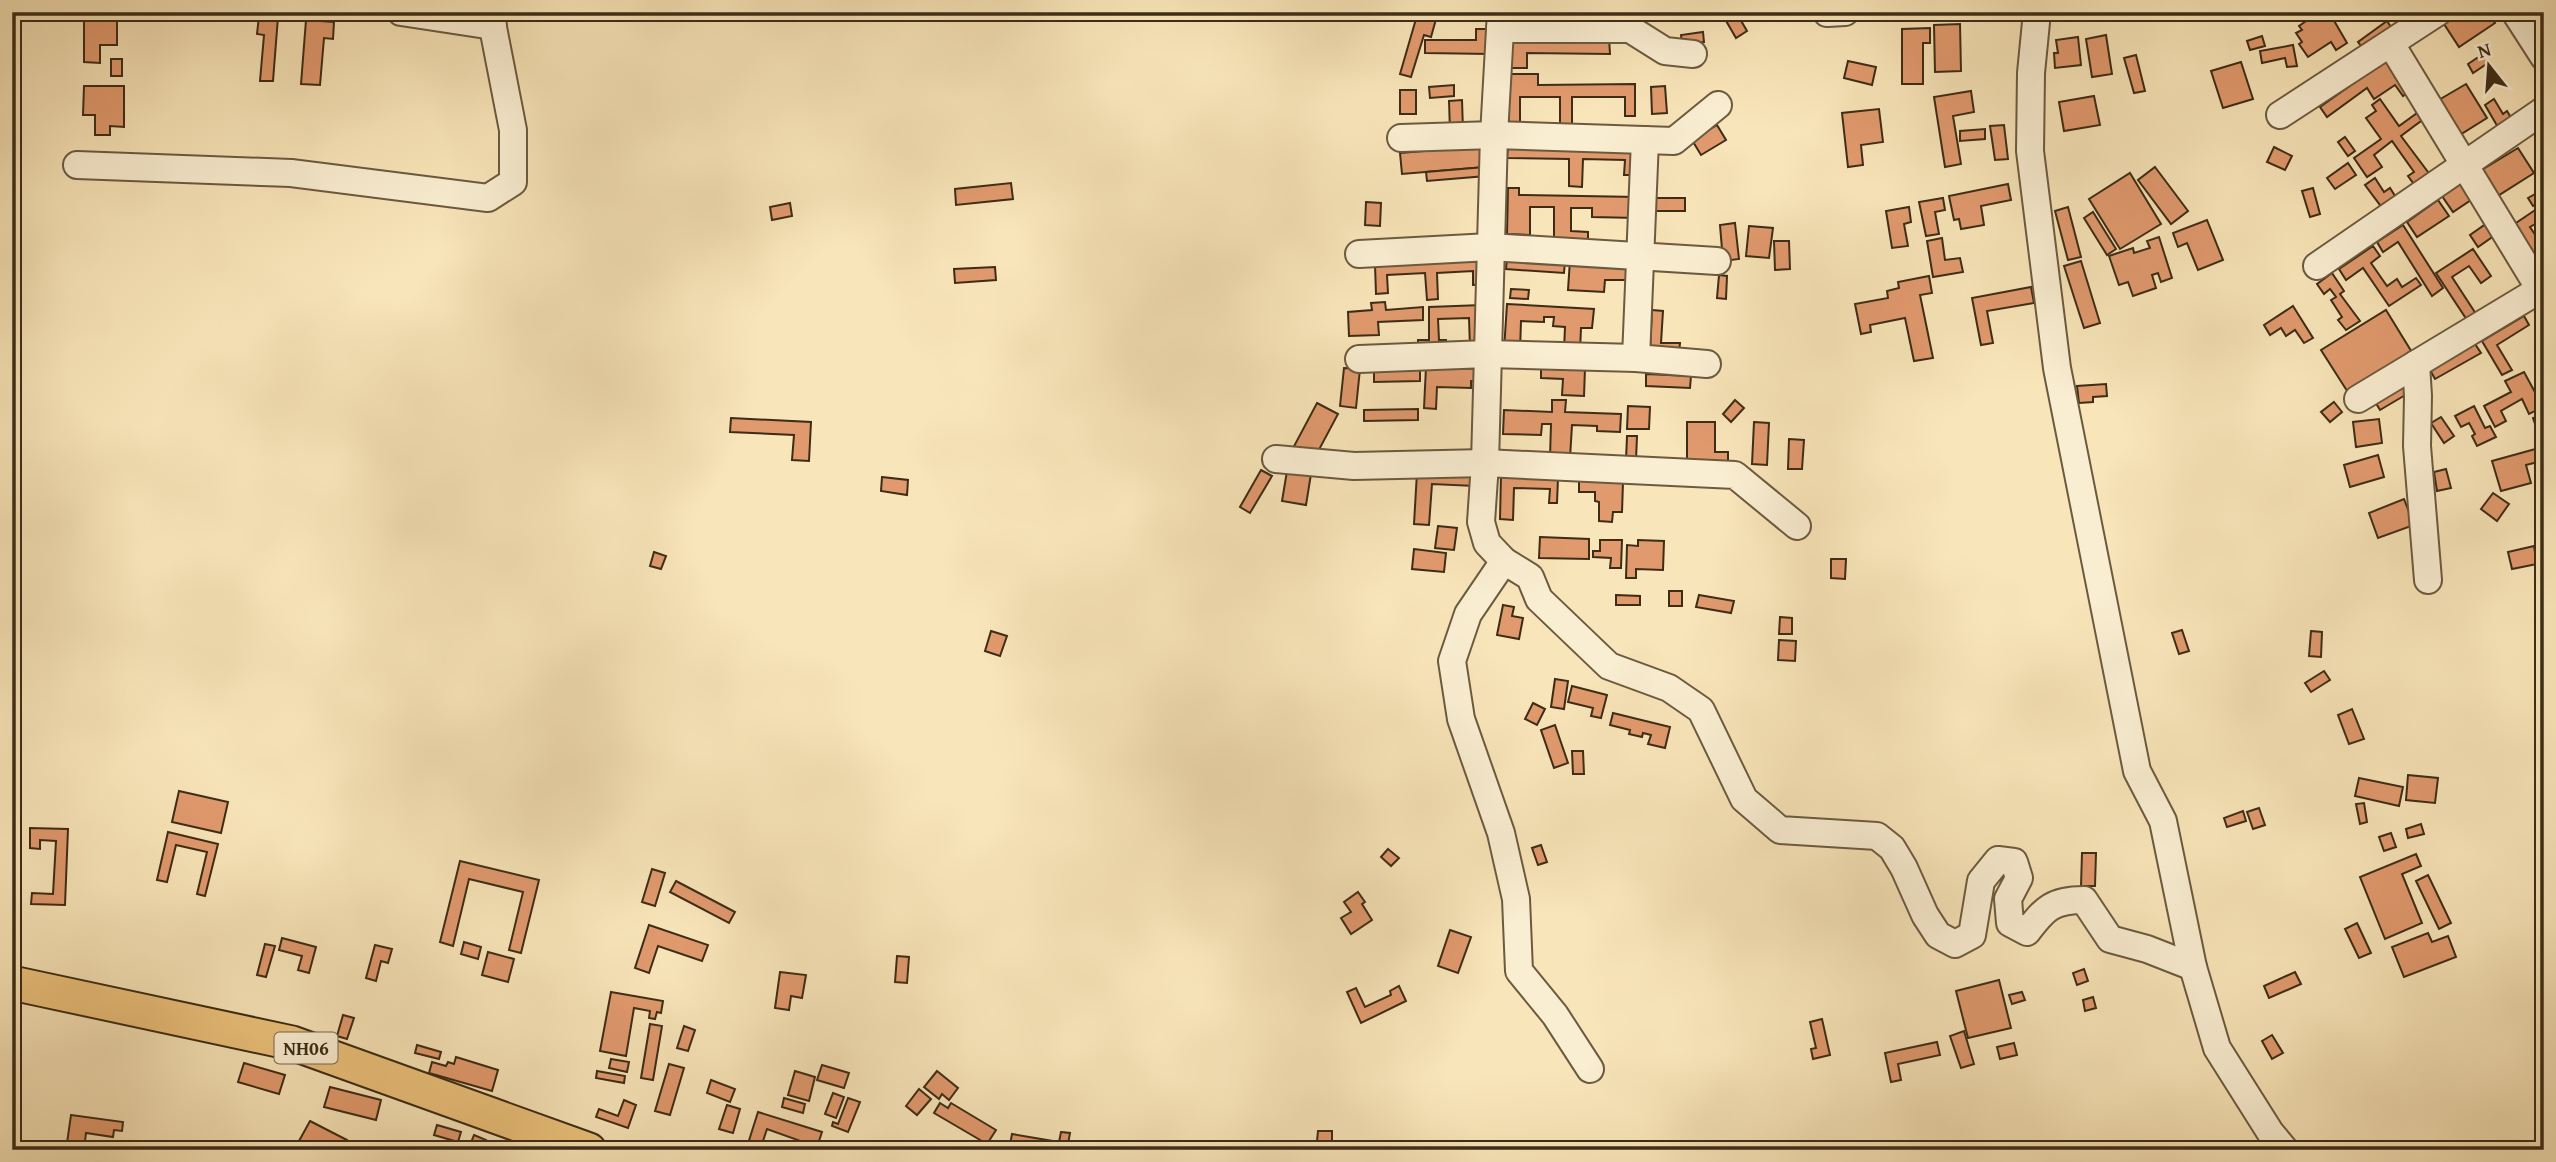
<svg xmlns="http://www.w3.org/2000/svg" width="2556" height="1162" viewBox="0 0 2556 1162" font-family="'Gentium Book Plus',serif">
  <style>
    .building { fill: #e19a6e; stroke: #3d2c16; stroke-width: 2 }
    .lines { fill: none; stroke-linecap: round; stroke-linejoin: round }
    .minor-casing { stroke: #6c5a3f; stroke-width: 30 }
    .major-casing { stroke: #3d2c16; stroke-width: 37 }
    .minor { stroke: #faeed2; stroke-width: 26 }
    .major { stroke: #ecc27c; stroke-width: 33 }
    .labels { text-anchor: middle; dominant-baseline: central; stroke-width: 7; stroke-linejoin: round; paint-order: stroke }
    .shield { fill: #faeed2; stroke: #76664e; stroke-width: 2 }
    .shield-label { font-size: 19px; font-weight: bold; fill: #3d2c16 }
  </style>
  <rect width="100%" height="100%" fill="#f8e5b9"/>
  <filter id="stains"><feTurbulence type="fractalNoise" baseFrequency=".00286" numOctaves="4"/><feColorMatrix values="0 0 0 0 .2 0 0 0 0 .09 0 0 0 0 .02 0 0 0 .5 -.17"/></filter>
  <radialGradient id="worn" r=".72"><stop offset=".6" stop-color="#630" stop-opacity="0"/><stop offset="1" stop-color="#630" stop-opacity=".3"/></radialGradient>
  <!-- building -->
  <g class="building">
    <path d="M84,12H117V45H100V63L84,62Z"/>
    <path d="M1418,12H1438L1431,37L1424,35L1411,77L1400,74Z"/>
    <path d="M1736,12L1747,31L1736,38L1725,19Z"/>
    <path d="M2319,12H2329L2347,43L2336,50L2331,42L2308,57L2299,44L2302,42L2296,33L2302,30L2299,26Z"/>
    <path d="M2463,12H2488L2495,23L2459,47L2444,24Z"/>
    <path d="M259,16L278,17L273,81H260L264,35L257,34Z"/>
    <path d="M306,20L334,22L333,39L324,38L320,85L301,84Z"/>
    <path d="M2387,21L2393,30L2364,50L2358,42Z"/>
    <path d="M1960,24L1961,71L1935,72L1934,25Z"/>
    <path d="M1930,28V43H1923V84H1902V29Z"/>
    <path d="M1476,29H1490V54L1425,53V40H1476Z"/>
    <path d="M1703,32L1704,42L1682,44L1681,35Z"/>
    <path d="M2106,35L2112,74L2092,77L2086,39Z"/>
    <path d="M2262,36L2265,46L2250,50L2247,41Z"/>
    <path d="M1511,37L1609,38L1610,54L1527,53V68H1511Z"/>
    <path d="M2078,37L2081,65L2055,68L2054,53H2058L2056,40Z"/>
    <path d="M2293,45L2297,66L2287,67L2285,58L2262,63L2260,51Z"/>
    <path d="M2483,54L2488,63L2473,73L2468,64Z"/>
    <path d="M2136,55L2145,91L2134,93L2124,58Z"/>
    <path d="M2392,56L2415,87L2403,96L2395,85L2374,99L2367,88L2327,117L2320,107Z"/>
    <rect x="111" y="59" width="11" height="17"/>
    <path d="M1848,61L1876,67L1872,85L1844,78Z"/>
    <path d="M2241,62L2253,99L2223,108L2211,71Z"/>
    <path d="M1509,74H1538V85L1635,84V116H1625V97H1572V131H1560V97H1520V123H1509Z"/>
    <path d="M2466,84L2487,118L2458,136L2437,101Z"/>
    <path d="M1454,85V96L1430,98L1429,87Z"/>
    <path d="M84,86H124V127L110,126V135H95V115H83Z"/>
    <path d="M1665,86L1667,113L1652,114L1651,87Z"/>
    <rect x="1400" y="90" width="16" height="24"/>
    <path d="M1971,91L1974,112L1953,116L1961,164L1945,167L1934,97Z"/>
    <path d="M2094,96L2100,125L2064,131L2059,102Z"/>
    <path d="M2380,99L2399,126L2417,113L2414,108L2420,103L2429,115L2401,136L2431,176L2416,187L2408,176L2414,172L2392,141L2374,155L2382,167L2367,177L2354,158L2381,139L2366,118L2376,111L2372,105Z"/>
    <path d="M2494,99L2503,114L2507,111L2513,121L2499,129L2485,105Z"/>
    <path d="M1462,100L1463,130L1450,131L1449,101Z"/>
    <path d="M1879,109L1883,142L1861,145L1863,165L1848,167L1842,113Z"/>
    <path d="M1717,125L1726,140L1701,155L1692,140Z"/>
    <path d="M2004,125L2008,159L1995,160L1990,126Z"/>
    <path d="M1985,129V139L1960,141V131Z"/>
    <path d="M2345,137L2355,151L2348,156L2338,142Z"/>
    <path d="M1483,146L1485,167L1402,174L1400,153Z"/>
    <path d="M1508,146L1636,149L1635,175H1624L1625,160L1583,159L1582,187L1569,186V159L1507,158Z"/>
    <path d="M2274,147L2292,156L2285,170L2267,162Z"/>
    <path d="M2518,148L2534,173L2496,197L2480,171Z"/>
    <path d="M2348,163L2356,175L2335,189L2327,178Z"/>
    <path d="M1485,167L1486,176L1427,181L1426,172Z"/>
    <path d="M2155,167L2188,211L2171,224L2138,180Z"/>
    <path d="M2130,173L2161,224L2120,249L2089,199Z"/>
    <path d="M2375,178L2384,192L2390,188L2397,199L2383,209L2365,185Z"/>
    <path d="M2466,180L2477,196L2453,212L2442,196Z"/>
    <path d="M1011,183L1013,199L956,205L955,189Z"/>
    <path d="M2008,184L2011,200L1981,206L1984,225L1961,229L1959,219L1954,220L1949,196Z"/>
    <path d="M1508,188H1519V195L1638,197L1637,218L1592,217V208H1571V231L1588,232V245L1554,239V207H1530V235L1507,234Z"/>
    <path d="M2313,188L2320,214L2310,217L2302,191Z"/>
    <path d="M2544,189V200L2533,206L2528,198Z"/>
    <rect x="1656" y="198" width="29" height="13"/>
    <path d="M1943,198L1945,210L1935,212L1939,234L1926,236L1919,202Z"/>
    <path d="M2438,200L2449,216L2417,237L2407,222Z"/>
    <path d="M1366,202L1381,203L1380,226L1365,225Z"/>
    <path d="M790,203L792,216L772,220L770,207Z"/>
    <path d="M2544,204V219L2530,227L2544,248V258L2537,262L2513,225Z"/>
    <path d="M1909,207L1911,222L1904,224L1908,246L1892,248L1886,211Z"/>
    <path d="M2068,207L2081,257L2068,260L2055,211Z"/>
    <path d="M2093,212L2116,249L2107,255L2084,218Z"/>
    <path d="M2207,220L2223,260L2198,270L2187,243L2178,247L2173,233Z"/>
    <path d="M2490,221L2498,233L2478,247L2470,235Z"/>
    <path d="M1735,223L1739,259L1723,261L1720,225Z"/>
    <path d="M2403,225L2443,288L2432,296L2398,242L2383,252L2377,242Z"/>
    <path d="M1749,226L1773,228L1769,258L1746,256Z"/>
    <path d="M2159,237L2172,278L2161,282L2158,273L2152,275L2156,288L2133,296L2128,282L2119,285L2109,256L2133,248L2134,253L2150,248L2147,241Z"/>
    <path d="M1942,238L1945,260L1960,258L1963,272L1933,277L1927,241Z"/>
    <path d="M1774,241H1789L1790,269L1775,270Z"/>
    <path d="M2373,246L2380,256L2371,263L2387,286L2397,279L2402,287L2416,278L2421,285L2389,306L2363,268L2346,280L2339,269Z"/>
    <path d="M2473,249L2491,276L2481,283L2469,266L2452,277L2478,317L2469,323L2436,273Z"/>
    <path d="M1507,258L1565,261L1564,273L1506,269Z"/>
    <path d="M1484,259L1485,284L1473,285V271L1437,273L1438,299L1427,300L1425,273L1387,275L1388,293L1376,294L1375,265Z"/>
    <path d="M1570,260L1629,263L1628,280H1605L1604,292L1568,290Z"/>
    <path d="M2081,261L2100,323L2084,328L2064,266Z"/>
    <path d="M995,267L996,280L955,283L954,269Z"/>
    <path d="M2332,273L2344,291L2340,294L2360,321L2346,330L2338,320L2342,317L2331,300L2336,297L2330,289L2324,294L2317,284Z"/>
    <path d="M1719,275L1727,276L1726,299L1717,298Z"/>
    <path d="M1929,276L1932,293L1920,295L1933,358L1914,361L1905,318L1870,325L1871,332L1861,334L1855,304L1888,298L1887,291L1899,288L1898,282Z"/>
    <path d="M2031,287L2034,303L1987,311L1993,343L1981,345L1972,298Z"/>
    <path d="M1511,289L1529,290L1528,299L1510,298Z"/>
    <path d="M1385,302L1386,310L1423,307V320L1378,322L1379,335L1349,336L1348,312L1372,310L1371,303Z"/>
    <path d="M1507,304L1594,309L1592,328H1581L1580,351L1564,350L1565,327L1553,326L1554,317H1544V322L1521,321L1520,351L1504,350Z"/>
    <path d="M1482,305L1483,348H1470L1469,318L1438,319L1439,340H1446V349L1418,350V340H1429V307Z"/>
    <path d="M2293,306L2313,338L2304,343L2295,330L2286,336L2281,328L2270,335L2264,325Z"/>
    <path d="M1652,310L1663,311L1661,343H1680L1679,352L1650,350Z"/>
    <path d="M2386,310L2413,354L2349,394L2321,350Z"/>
    <path d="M2524,316L2529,325L2497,345L2512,370L2502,375L2482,341Z"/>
    <path d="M2475,344L2481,353L2435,379L2430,370Z"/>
    <path d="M1420,367V381L1374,382V368Z"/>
    <path d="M1426,367L1483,369V382L1471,381V388L1437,387L1436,409L1424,408Z"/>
    <path d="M1541,367L1585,368L1584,396L1562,395L1563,379L1541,378Z"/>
    <path d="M1344,368L1360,369L1356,408L1340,406Z"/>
    <path d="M2524,372L2543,407L2529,414L2522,399L2501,411L2506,421L2495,427L2484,406L2511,392L2505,381Z"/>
    <path d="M1646,374L1691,376L1690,388L1646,386Z"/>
    <path d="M2106,384L2107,396L2093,397V402L2079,403L2077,386Z"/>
    <path d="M2401,384L2407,394L2380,410L2374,400Z"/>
    <path d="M1552,400H1566L1565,412L1621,414L1620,432L1597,431V426L1572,425L1570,458L1550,457L1551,424H1542L1541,435L1503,434L1504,410L1552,412Z"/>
    <path d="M1735,400L1744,408L1731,422L1723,414Z"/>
    <path d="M2334,402L2342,412L2330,422L2321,412Z"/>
    <path d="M1317,403L1338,414L1313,461L1292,450Z"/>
    <path d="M1628,406L1650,407L1649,429H1627Z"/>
    <path d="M2474,406L2485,428L2490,426L2496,437L2477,446L2472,436L2475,434L2469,423L2461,427L2455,416Z"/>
    <path d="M1418,409V420L1364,421V410Z"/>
    <path d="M2544,414V449L2533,418Z"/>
    <path d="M2441,417L2454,436L2444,443L2431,423Z"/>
    <path d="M731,418L811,422L809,461L792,460L794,435L730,432Z"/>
    <path d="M2379,419L2382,443L2356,447L2353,422Z"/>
    <path d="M1687,422H1715V452H1728V465H1687Z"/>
    <path d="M1754,422L1769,423L1767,465L1752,464Z"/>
    <path d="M1627,436H1637L1636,460H1626Z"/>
    <path d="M1789,439L1804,440L1802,469H1788Z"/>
    <path d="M2539,448L2542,461L2526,465L2531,483L2501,491L2492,461Z"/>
    <path d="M2378,455L2384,477L2350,487L2344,465Z"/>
    <path d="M2544,465V492L2535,468Z"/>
    <path d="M2446,469L2451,488L2437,491L2434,472Z"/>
    <path d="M1261,470L1272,476L1250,513L1240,507Z"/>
    <path d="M1287,471L1311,474L1306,505L1282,501Z"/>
    <path d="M1417,472L1476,475L1475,486L1432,484L1429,525L1414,524Z"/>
    <path d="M1501,476L1558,478L1557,503H1549L1550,489L1514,488L1513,520L1500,519Z"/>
    <path d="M882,477L908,480L907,495L881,491Z"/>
    <path d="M1579,480L1623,482L1622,512H1613L1612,522L1599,521V502L1595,501V492H1579Z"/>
    <path d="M2493,493L2509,504L2497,521L2481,509Z"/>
    <path d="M2404,499L2414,525L2378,538L2369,513Z"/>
    <path d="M1438,526L1457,528L1454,550L1435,548Z"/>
    <path d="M1540,537L1589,539V559L1539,558Z"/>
    <path d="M1600,540H1622L1621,568H1610L1611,558L1593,557V551H1600Z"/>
    <path d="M1638,540L1664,541L1663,570L1636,569V578H1626L1627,545L1638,546Z"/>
    <path d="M2534,546L2537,564L2512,569L2508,552Z"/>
    <path d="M1414,549L1446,553L1444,572L1412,569Z"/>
    <path d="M654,552L666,556L661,569L650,566Z"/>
    <path d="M1831,559H1846L1845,579L1831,578Z"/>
    <rect x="1669" y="591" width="13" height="15"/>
    <path d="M1616,595L1640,596V605H1616Z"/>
    <path d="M1699,595L1734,601L1731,613L1696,607Z"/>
    <path d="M1503,605L1514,607L1512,616L1523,618L1519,639L1497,635Z"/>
    <path d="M1780,617L1792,618V634H1779Z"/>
    <path d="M2182,630L2189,651L2179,654L2172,633Z"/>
    <path d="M991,631L1007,636L1000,656L985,651Z"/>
    <path d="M2311,631L2322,632L2321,657L2309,656Z"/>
    <path d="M1779,640L1796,641L1795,661L1778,660Z"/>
    <path d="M2324,671L2330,680L2311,692L2305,683Z"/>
    <path d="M1555,679L1568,681L1564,709L1551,707Z"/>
    <path d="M1572,686L1607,695L1601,718L1591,716L1593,708L1568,702Z"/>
    <path d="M1533,703L1545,709L1537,725L1525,719Z"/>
    <path d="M2352,709L2364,739L2349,744L2338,715Z"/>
    <path d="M1613,713L1670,727L1665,748L1648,744L1651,735L1643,733L1642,737L1629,734L1630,730L1610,725Z"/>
    <path d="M1555,725L1568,763L1554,768L1541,730Z"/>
    <path d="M1572,751H1583L1584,774H1573Z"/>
    <path d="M2408,775L2438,778L2435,803L2406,800Z"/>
    <path d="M2359,778L2403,787L2399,806L2355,796Z"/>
    <path d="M179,791L228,802L221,833L172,822Z"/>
    <path d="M2364,803L2367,822L2360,824L2356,804Z"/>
    <path d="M2259,808L2265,825L2253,829L2247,812Z"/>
    <path d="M2243,811L2246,821L2227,827L2224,818Z"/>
    <path d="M2421,824L2424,834L2408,838L2406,829Z"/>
    <path d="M30,828L68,829L65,905L31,904L32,893L53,894L56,841L40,840V849L30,848Z"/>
    <path d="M168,832L218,844L205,896L197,894L207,852L176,845L167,882L157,880Z"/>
    <path d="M2391,833L2396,847L2384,851L2379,837Z"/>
    <path d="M1541,845L1547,862L1538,865L1532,848Z"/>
    <path d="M1388,849L1399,858L1391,866L1381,857Z"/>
    <path d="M2082,853H2096L2095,886H2081Z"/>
    <path d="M2416,854L2421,866L2402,874L2422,923L2385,939L2360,877Z"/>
    <path d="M460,861L539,880L521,953L509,950L523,892L469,879L453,946L440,942Z"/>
    <path d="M652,869L665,873L655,906L642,902Z"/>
    <path d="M2428,875L2451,923L2439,929L2416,881Z"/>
    <path d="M676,881L735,912L729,923L670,892Z"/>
    <path d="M1358,892L1365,902L1362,904L1372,920L1351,934L1341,918L1351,912L1344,902Z"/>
    <path d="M2357,923L2371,953L2359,958L2345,929Z"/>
    <path d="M649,925L708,945L702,961L658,946L649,973L635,968Z"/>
    <path d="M1450,930L1471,937L1458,973L1438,966Z"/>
    <path d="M2428,933L2432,942L2448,936L2456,957L2404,977L2392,947Z"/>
    <path d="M282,938L316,947L309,973L298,970L302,956L279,950Z"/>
    <path d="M464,942L481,947L478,959L461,954Z"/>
    <path d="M265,944L275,946L266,977L257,975Z"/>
    <path d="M375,945L392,949L388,963L381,961L376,981L366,978Z"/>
    <path d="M488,952L514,959L508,982L482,975Z"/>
    <path d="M897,956L909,957L907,983L895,982Z"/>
    <path d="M2084,969L2088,981L2077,985L2073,973Z"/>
    <path d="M780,972L806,975L802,998L791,996L789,1010L775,1008Z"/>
    <path d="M2295,972L2301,984L2269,998L2264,986Z"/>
    <path d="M1999,980L2011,1028L1968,1038L1956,991Z"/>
    <path d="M1399,986L1406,1001L1361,1023L1347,992L1356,988L1365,1007L1391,995L1390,991Z"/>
    <path d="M611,992L663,1001L661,1013L657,1012L655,1019L649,1018L650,1011L634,1008L626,1056L600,1051Z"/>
    <path d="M2022,992L2025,1000L2012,1004L2009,995Z"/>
    <path d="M2093,997L2096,1008L2085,1011L2083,1000Z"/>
    <path d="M343,1015L354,1018L347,1039L337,1036Z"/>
    <path d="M1822,1019L1830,1055L1813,1059L1811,1049L1816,1048L1810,1022Z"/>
    <path d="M650,1024L662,1026L653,1080L641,1078Z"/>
    <path d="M684,1026L695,1030L688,1051L677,1048Z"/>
    <path d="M1964,1031L1974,1064L1961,1068L1950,1036Z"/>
    <path d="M2272,1035L2283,1053L2272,1059L2262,1041Z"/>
    <path d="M1937,1042L1940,1055L1898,1064L1901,1080L1891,1082L1885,1053Z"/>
    <path d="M2014,1043L2017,1055L2000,1059L1997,1047Z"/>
    <path d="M417,1045L441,1052L439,1059L415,1053Z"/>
    <path d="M456,1057L498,1070L492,1091L429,1073L432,1062L446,1066L448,1062L454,1064Z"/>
    <path d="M611,1059L629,1062L627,1072L609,1068Z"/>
    <path d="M244,1063L285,1075L279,1094L238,1082Z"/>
    <path d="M669,1064L684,1068L670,1115L655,1111Z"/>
    <path d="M822,1065L849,1073L844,1088L817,1080Z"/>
    <path d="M597,1071L625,1076L624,1083L596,1078Z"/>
    <path d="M795,1071L815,1077L809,1101L788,1095Z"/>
    <path d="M937,1071L958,1088L949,1100L942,1094L939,1099L924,1087Z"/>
    <path d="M711,1080L735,1089L730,1102L707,1093Z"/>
    <path d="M330,1087L381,1100L376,1120L324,1107Z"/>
    <path d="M919,1089L931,1099L917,1115L906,1106Z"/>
    <path d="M833,1093L844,1097L836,1118L825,1114Z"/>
    <path d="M784,1098L805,1104L803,1113L782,1107Z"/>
    <path d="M848,1098L860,1102L848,1132L832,1126L833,1122L838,1124Z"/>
    <path d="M624,1100L636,1105L628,1128L596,1117L599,1109L618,1116Z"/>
    <path d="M940,1103L948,1108L951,1103L996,1130L987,1144L934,1113Z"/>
    <path d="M727,1105L740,1109L733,1133L719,1129Z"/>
    <path d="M758,1112L822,1132L816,1150H807L809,1144L767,1129L760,1150H746Z"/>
    <path d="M71,1115L123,1122L122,1131L114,1130L113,1137L86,1133L84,1150H66Z"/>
    <path d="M310,1121L347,1140L342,1150H294Z"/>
    <path d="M437,1125L461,1132L458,1142L434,1135Z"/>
    <path d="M1318,1131H1332V1142L1317,1141Z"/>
    <path d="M1061,1132L1070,1133L1067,1150H1009L1012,1134L1059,1142Z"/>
    <path d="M474,1135L486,1140L482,1150H468Z"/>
  </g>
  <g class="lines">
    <!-- minor casing -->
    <g class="minor-casing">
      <g id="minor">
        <path d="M401,12L493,26"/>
        <path d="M1501,12L1494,135L1485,463L1481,522L1487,543L1504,561L1530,577L1539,599L1609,666L1669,688L1701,710L1744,799L1780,830L1877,836L1892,848L1904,868L1925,915L1938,935L1955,944L1972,935L1981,881L1998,860L2014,862L2019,878L2008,899L2010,923L2027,932C2045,908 2053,900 2084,900L2110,939L2147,949L2193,967"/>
        <path d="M2037,12L2031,73L2030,151L2057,368L2137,771L2163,821L2193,967L2217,1048L2270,1132L2285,1150"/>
        <path d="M2515,12L2544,57"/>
        <path d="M1827,13L1845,12"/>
        <path d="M1500,29H1630L1665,51L1693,54"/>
        <path d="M2391,44L2544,296"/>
        <path d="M2280,115L2438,12"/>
        <path d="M1401,138L1494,135L1674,141L1718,105"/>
        <path d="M77,165L291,173L488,198L513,182V130L490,12"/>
        <path d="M1359,254L1490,247L1717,261"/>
        <path d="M2317,266L2544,110"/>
        <path d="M1636,358L1645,140"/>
        <path d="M1359,359L1487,354L1636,358L1707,364"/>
        <path d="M2416,364L2418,396L2417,446L2428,580"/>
        <path d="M2358,399L2544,287"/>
        <path d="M1276,459L1354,466L1485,463L1735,475L1797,526"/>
        <path d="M1504,561L1468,614L1452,661L1461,719L1501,833L1516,899L1519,971L1555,1015L1590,1069"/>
      </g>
    </g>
    <!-- major casing -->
    <g class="major-casing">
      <path id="major" d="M12,983L292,1043L589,1150"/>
    </g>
    <!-- minor -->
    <use href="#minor" class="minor"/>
    <!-- major -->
    <use href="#major" class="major"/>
  </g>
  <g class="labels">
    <!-- shield labels -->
    <rect class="shield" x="274.5" y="1032.5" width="63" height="31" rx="5"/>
    <g class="shield-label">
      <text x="306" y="1048">NH06</text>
    </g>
  </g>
  <!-- margin -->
  <rect width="2556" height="1162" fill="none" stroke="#f8e5b9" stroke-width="42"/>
  <rect x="14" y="14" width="2528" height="1134" fill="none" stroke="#3d2c16" stroke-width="3.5"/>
  <rect x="21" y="21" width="2514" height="1120" fill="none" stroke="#3d2c16" stroke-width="2"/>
  <!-- north arrow -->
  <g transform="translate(2489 66) rotate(343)" stroke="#faeed2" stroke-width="5" paint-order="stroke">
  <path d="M0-5L12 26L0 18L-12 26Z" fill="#3d2c16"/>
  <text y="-10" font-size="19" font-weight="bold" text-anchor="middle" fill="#3d2c16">N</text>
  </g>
  <rect width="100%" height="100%" filter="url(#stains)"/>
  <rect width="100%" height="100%" fill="url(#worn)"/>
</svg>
